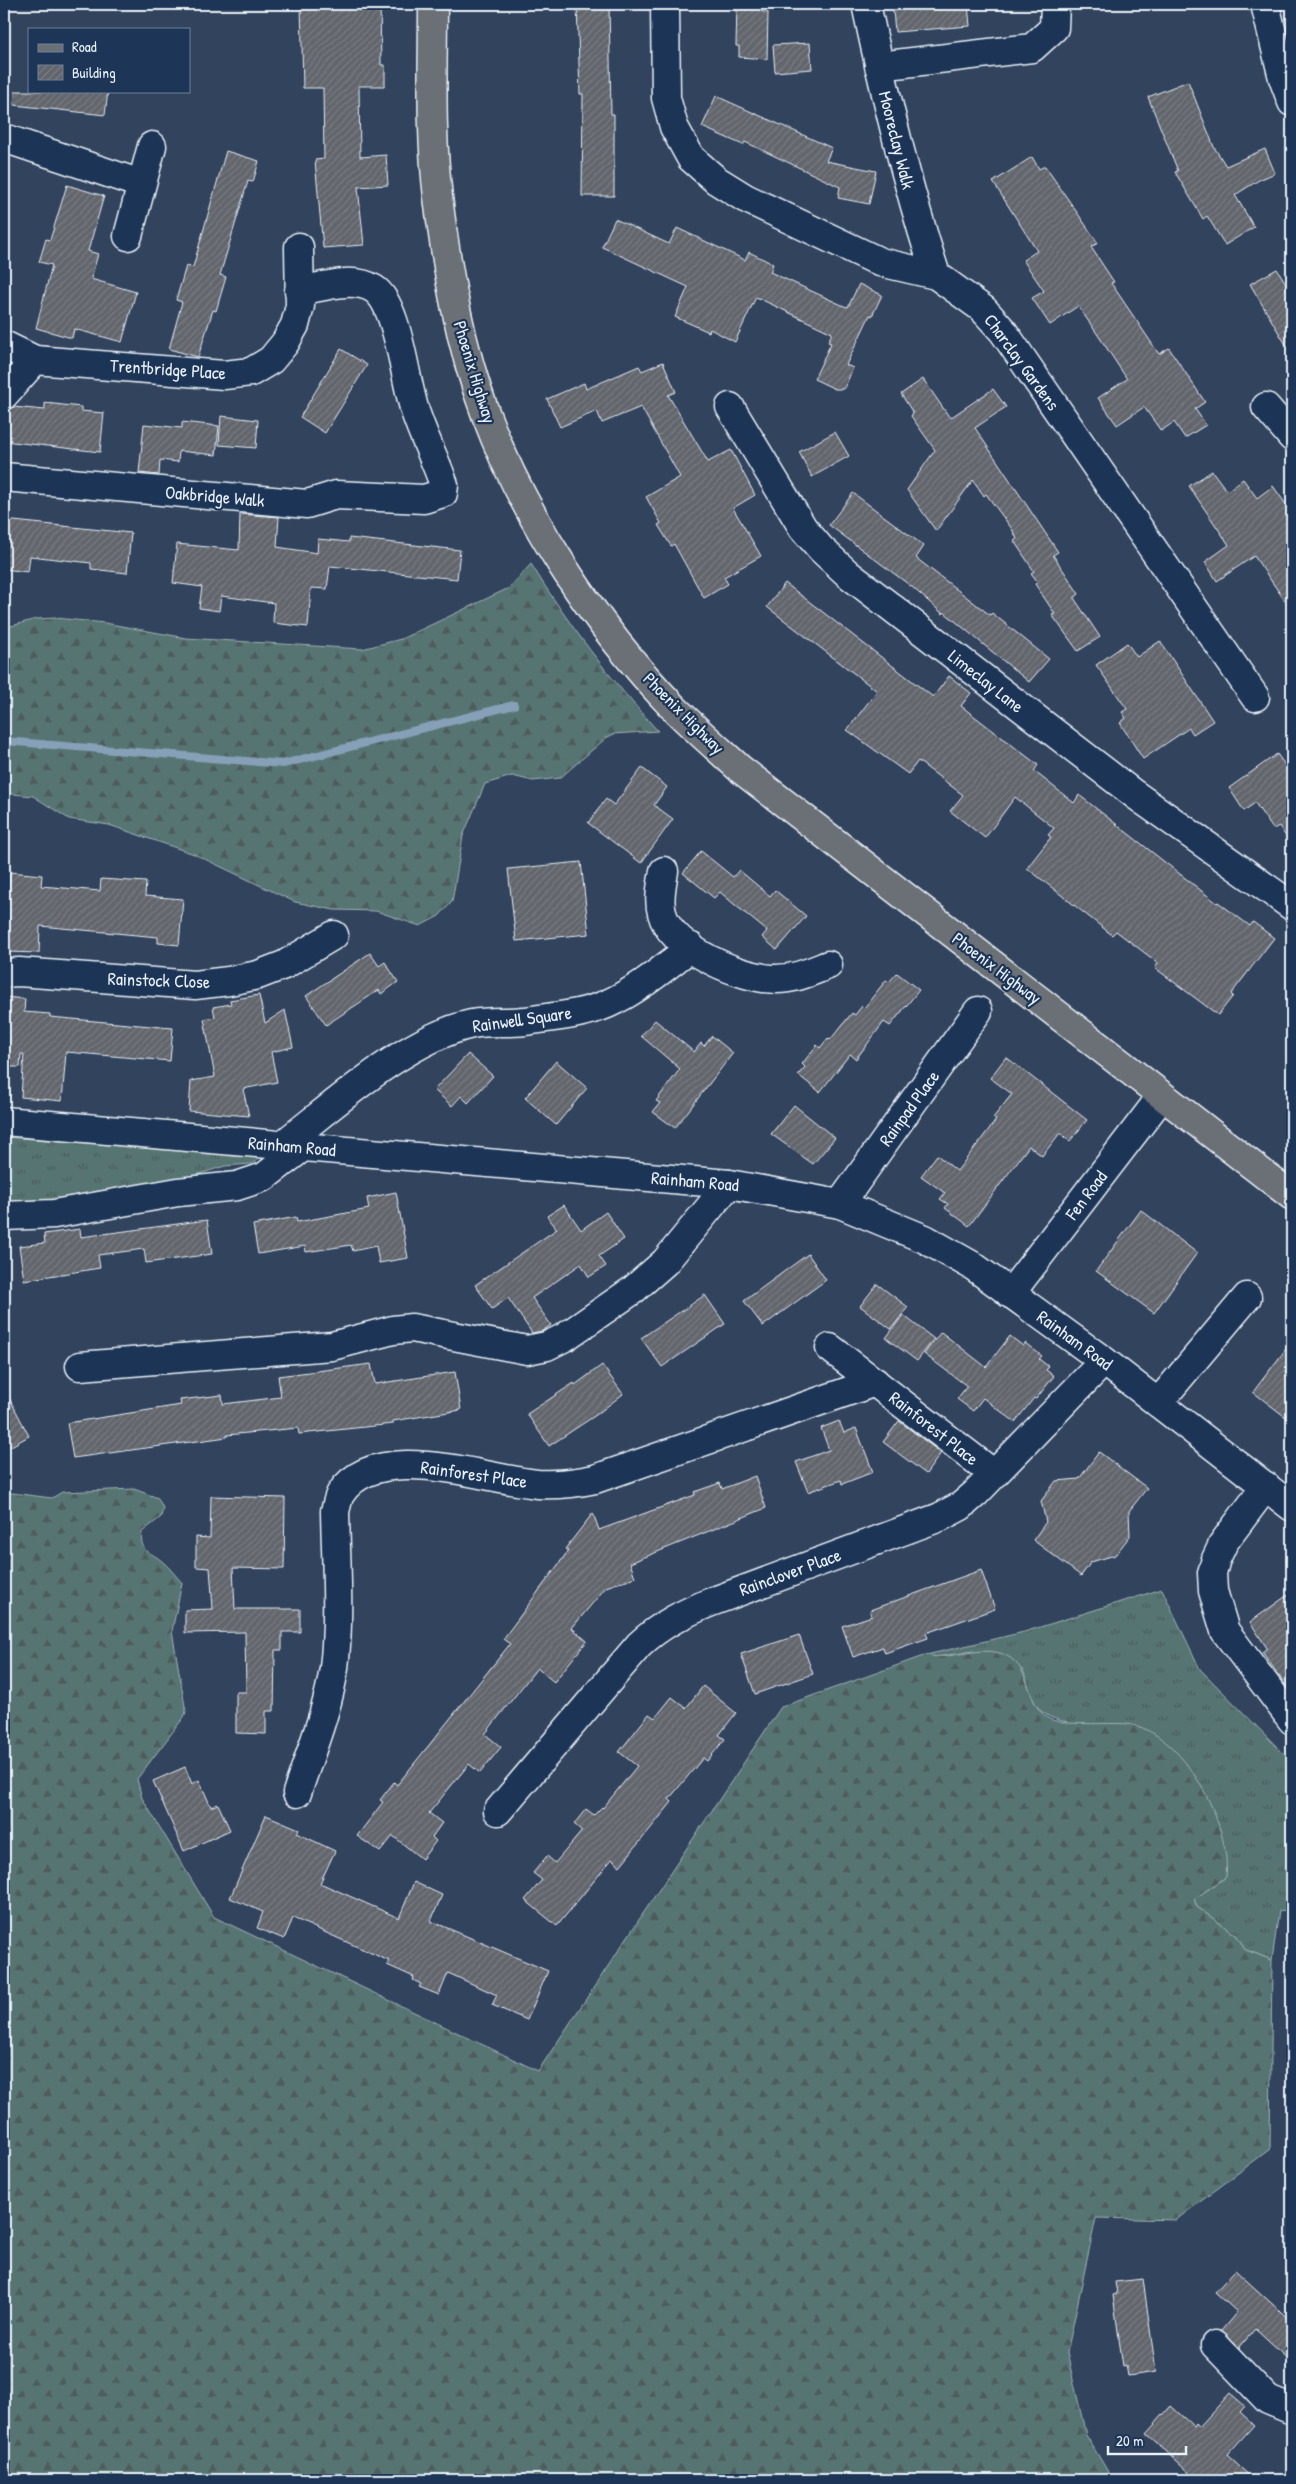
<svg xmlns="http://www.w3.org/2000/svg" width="1296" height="2484" viewBox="0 0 1296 2484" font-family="'Patrick Hand',sans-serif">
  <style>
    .grass { fill: url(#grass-tufts); stroke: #9fb2b5 }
    .forest { fill: url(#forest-firs); stroke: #9fb2b5 }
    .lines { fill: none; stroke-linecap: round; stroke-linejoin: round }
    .stream { stroke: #86a0b7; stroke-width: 8 }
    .building { fill: url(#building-hatch); stroke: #e8f1f8 }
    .minor-casing { stroke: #e8f1f8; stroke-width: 31 }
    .major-casing { stroke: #e8f1f8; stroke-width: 31 }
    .minor { stroke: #1d3557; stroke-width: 28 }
    .major { stroke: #6a7074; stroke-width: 28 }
    .labels { text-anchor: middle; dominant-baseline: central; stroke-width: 4.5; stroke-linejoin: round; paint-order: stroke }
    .street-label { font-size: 18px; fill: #e8f1f8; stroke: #1d3557 }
  </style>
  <defs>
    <pattern id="grass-tufts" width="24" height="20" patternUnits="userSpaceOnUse" patternTransform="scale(1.25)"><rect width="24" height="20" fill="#567472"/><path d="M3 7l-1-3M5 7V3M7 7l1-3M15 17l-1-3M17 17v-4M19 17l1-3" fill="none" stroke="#4d5c5c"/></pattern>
    <pattern id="forest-firs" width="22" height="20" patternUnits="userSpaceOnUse" patternTransform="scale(1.25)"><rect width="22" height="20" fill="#567472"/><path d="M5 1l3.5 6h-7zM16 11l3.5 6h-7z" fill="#4d5c5c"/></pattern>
    <pattern id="building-hatch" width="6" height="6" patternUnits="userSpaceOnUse" patternTransform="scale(1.25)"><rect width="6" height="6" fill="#62656c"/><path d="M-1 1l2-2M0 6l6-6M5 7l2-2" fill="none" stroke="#787c82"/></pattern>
  </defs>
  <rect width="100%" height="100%" fill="#32435d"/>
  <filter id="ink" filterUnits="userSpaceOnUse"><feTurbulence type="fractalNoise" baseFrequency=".02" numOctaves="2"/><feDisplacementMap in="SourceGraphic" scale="10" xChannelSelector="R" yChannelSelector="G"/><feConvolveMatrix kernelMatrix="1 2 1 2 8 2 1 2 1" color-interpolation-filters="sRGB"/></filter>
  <g filter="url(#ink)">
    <!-- grass -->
    <g class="grass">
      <path d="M4,1137L257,1155V1161L251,1164L225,1166L193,1176L72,1201L4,1206Z"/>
      <path d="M1162,1589L1200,1669L1292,1762V1909L1279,1911L1272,1960L1246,1950L1236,1935L1197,1907L1194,1899L1226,1877L1067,1722C1032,1715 1034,1700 1023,1670L973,1651L936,1657L926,1655L1024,1632Z"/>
    </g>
    <!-- forest -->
    <g class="forest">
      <path d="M531,564C568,624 610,679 658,731L614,734L606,738L560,778L533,781L512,776L485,784L463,836L452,902L439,916L420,926L376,911L334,910L295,902L194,854L109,825L69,819L33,796L4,793V628L36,619L56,618L105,623L186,638L362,649L401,639L509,588Z"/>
      <path d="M134,1489L158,1498L163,1508L161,1517L142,1532C139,1553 151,1551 163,1562C170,1568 176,1576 182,1583L172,1631L186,1712L184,1717L137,1779L142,1798L214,1917L538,2071L781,1707L926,1655C950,1661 975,1646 1000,1653C1034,1664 1023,1702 1048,1718C1062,1727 1108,1722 1127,1724C1183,1730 1232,1826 1226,1877L1194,1899L1197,1907L1236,1935L1246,1950L1272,1960L1270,2149L1176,2220L1096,2218L1067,2353L1086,2435L1113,2480H4V1492L52,1498L62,1492Z"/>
    </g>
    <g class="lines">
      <!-- stream -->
      <path class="stream" d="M4,741L283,764L514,705"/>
    </g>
    <!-- building -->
    <g class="building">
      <path d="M301,4H380L381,65H385V86H359L360,157L386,155L388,185L358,187L364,245L323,248L315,160L324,159L323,88H303Z"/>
      <path d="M577,4H609L611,114H614V196H582L583,94H580Z"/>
      <path d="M737,4H762V12H768L767,59L739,57V46H736Z"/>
      <path d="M939,4H968L970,26L895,32L893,10L939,6Z"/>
      <path d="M810,43L812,69L775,72L773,45Z"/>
      <path d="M1188,81L1214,147L1226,166L1265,149L1275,173L1259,180L1235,195L1254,227L1225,245L1207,216L1203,219L1175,172L1178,171L1148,97Z"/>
      <path d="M15,91H108L105,115L14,105Z"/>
      <path d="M716,96L832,148L826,161L876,171L869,204L838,198L840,187L745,142L743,145L702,127Z"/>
      <path d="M226,151L259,161L253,182L248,181L220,275L226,277L216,311L213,310L198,357L169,349L182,302L176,300L186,266L193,267Z"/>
      <path d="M1032,157L1039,169L1045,166L1098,243L1091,247L1114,282L1111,283L1159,354L1169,348L1205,402L1195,409L1206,425L1185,438L1174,422L1161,431L1144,407L1117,425L1098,398L1127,379L1100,338L1078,306L1050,325L1032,298L1044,291L1023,260L1037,251L993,182Z"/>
      <path d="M67,185L104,196L88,251L98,254L91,279L136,292L122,342L74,329L72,338L36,328L52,265L39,262L46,239L50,240Z"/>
      <path d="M615,219L669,244L677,228L745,260L749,252L773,264L770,272L844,306L848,307L859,284L882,295L872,316L870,315L846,365L853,368L844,389H835L814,379L831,343L828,342L832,333L756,297L735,342L710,329L709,332L675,317L688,287L602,247Z"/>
      <path d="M1277,269L1292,293V355L1250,284Z"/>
      <path d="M341,349L367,365L325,433L300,417Z"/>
      <path d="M663,362L676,392L668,395L708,462L731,450L755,495L733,508L761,556L724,577L728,584L704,598L674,544L671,546L658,525L661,523L646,497L680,477L641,407L602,423L597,411L560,427L547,399L584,383L586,389L639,366L642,371Z"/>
      <path d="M923,379L950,418L993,389L1006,407L975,428L1058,552L1053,555L1079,594L1074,598L1100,637L1078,651L1052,615L1055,614L1035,584L1038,582L1031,573L1034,571L1014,541L1017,539L1012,529L986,494L984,496L973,480L936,531L907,490L935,450L911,416L913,413L901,394Z"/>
      <path d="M45,403L81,407V411L104,413L100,452L4,441V410L13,407L45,410Z"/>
      <path d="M221,416L258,420L256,448L219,445Z"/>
      <path d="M182,422L219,426L216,455L179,451L178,462L160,460L159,475L139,473L144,424L182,428Z"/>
      <path d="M835,432L849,456L812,477L799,452Z"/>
      <path d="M1212,471L1227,491L1243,479L1257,498L1273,486L1292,513V611L1254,556L1217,581L1205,562L1229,545L1189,486Z"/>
      <path d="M853,493L924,546L916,558L990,615L992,613L1049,659L1029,682L944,612L943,614L912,587L829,525Z"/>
      <path d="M240,514L279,517L277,547L317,553L318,539L349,542V538L460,550L457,579L330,566L327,589L311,588L308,627L273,623L274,603L221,596L219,611L199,608L202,587L173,583L177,544L239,550Z"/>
      <path d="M4,520L131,533L127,573L91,569V563L30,556L28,572L4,569Z"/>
      <path d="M785,583L933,697L949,676L971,693L961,706L1038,765L1034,771L1074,803L1079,795L1217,903L1218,902L1250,926L1253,922L1274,938L1231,994L1233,996L1218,1015L1155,968L1158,963L1116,931L1112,935L1027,868L1051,837L1048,835L1054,828L1015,797L985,838L950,811L963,795L918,761L908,774L847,730L877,691L767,607Z"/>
      <path d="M1160,641L1213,721L1193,734L1189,728L1143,759L1120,723L1126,718L1122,712L1127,709L1096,665L1127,643L1137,657Z"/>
      <path d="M1277,754L1292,775V846L1279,826L1273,829L1255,803L1244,811L1229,788Z"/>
      <path d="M642,768L667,787L654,805L673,819L641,863L588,823L606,799L614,805Z"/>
      <path d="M701,851L733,877L739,870L770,896L775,890L806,916L777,950L762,937L767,931L735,905L720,892L714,898L683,873Z"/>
      <path d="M581,862L589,934L516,941L508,869Z"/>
      <path d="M10,872L42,875L41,886L100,891L101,879L146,882L145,896L183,899L179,945L158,943V937L40,926L39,953L7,952L9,916H7Z"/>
      <path d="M370,953L379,966L385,962L398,982L381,994L379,990L326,1025L306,996Z"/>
      <path d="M897,973L919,990L890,1026L884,1022L856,1059L850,1054L820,1092L798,1075L805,1067L802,1064L817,1045L820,1048L828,1038L830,1040L852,1013L855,1015L862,1006L864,1008L886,980L889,982Z"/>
      <path d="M259,995L265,1023L285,1010L293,1047L271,1052L277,1082L243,1089L249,1116L189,1111L191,1081L215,1077L204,1019L215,1017L213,1007L231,1004L230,1000Z"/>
      <path d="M4,997L25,999L24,1012L50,1014V1017L173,1028L170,1061L66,1052L62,1101L21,1097L24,1054H21L20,1067H4Z"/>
      <path d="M655,1020L694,1052L701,1043L704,1046L712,1036L733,1053L675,1128L653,1112L660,1103L656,1101L680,1069L641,1036Z"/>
      <path d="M468,1054L493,1076L468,1103L461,1096L452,1106L434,1090Z"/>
      <path d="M1006,1057L1087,1120L1070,1141L1060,1133L1042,1156L1029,1146L969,1226L945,1208L948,1204L940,1199L945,1193L921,1176L937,1155L957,1171L996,1120L993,1118L1012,1094L990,1078Z"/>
      <path d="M556,1061L587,1088L556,1125L525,1098Z"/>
      <path d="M794,1105L835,1138L813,1164L771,1134Z"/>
      <path d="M396,1192L408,1258L379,1263L376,1246L353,1251L351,1245L306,1252L305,1246L258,1254L253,1225L296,1217L297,1222L369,1209L367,1198Z"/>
      <path d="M564,1205L581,1230L606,1212L624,1239L599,1256L606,1266L589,1277L581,1264L532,1298L551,1325L542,1331L532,1333L508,1298L492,1309L475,1285L557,1229L547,1216Z"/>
      <path d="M1141,1210L1197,1253L1154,1313L1096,1271Z"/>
      <path d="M207,1220L212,1254L146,1263L144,1249L98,1255L100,1268L24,1280L19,1246L45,1243L44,1234L80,1229L81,1237Z"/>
      <path d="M808,1254L826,1280L763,1326L744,1301Z"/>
      <path d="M877,1284L908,1307L891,1329L860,1306Z"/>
      <path d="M705,1295L725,1324L662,1367L641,1338Z"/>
      <path d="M903,1315L934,1339L917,1361L886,1338Z"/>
      <path d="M941,1332L986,1367L1010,1336L1023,1346L1025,1343L1042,1356L1039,1359L1049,1367L1046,1370L1054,1376L1036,1399L1034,1398L1015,1422L983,1398L973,1411L957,1399L967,1386L924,1354Z"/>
      <path d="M1292,1341V1422L1253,1392Z"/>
      <path d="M371,1364L375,1384L455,1372L461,1410L393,1421V1424L299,1434L298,1428L227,1435V1437L73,1458L67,1423L181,1405L180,1400L222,1395L223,1404L281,1397L278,1376Z"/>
      <path d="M602,1365L623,1394L596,1415L549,1446L527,1414L574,1383L575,1385Z"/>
      <path d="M4,1388L29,1436L4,1450Z"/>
      <path d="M839,1421L844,1433L856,1428L873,1472L842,1484L841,1480L808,1492L796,1462L829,1450L821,1428Z"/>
      <path d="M899,1421L941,1453L926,1474L883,1442Z"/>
      <path d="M1099,1452L1147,1488L1129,1511L1130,1536L1115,1555L1091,1562L1081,1576L1033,1540L1046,1522L1041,1501L1056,1481L1079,1479Z"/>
      <path d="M755,1476L766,1508L630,1563L635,1577L606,1587L572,1628L587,1641L554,1682L537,1668L485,1734L501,1747L480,1773L469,1764L429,1813L442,1823L432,1837L436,1841L422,1859L393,1836L380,1852L357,1836L383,1802L380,1800L394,1782L397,1785L510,1644L503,1639L558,1565L568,1551L565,1549L593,1513L599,1530L695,1495L694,1492L720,1483L722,1489Z"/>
      <path d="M211,1496L285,1498L284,1569L233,1568L235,1609H300V1632H282V1650H275L274,1711H266V1734L236,1733V1692H246L245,1632L185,1633V1610L213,1609L210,1568L196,1567V1537L210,1538Z"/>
      <path d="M981,1570L995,1609L926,1633L928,1638L885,1653L883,1647L853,1657L842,1626L872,1616L870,1610Z"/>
      <path d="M1292,1592V1694L1262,1652L1267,1648L1250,1622Z"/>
      <path d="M799,1635L813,1674L755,1694L741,1654Z"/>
      <path d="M703,1686L736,1713L719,1735L725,1739L707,1761L703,1758L669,1799L672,1802L620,1866L612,1859L557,1926L525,1900L542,1880L533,1873L547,1856L555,1863L582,1831L574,1824L586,1809L594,1815L602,1807L603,1808L637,1766L619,1752L649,1714L655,1718L672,1697L686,1708Z"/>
      <path d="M185,1767L192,1784L199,1780L211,1807L218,1804L230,1830L184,1851L153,1781Z"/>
      <path d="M266,1815L299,1829L297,1833L335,1851L320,1883L399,1918L414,1882L442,1895L431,1921L548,1971L527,2020L492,2005L497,1995L448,1973L439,1995L419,1987L421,1984L413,1980L414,1977L387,1965L389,1961L293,1918L284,1939L257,1928L263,1912L230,1898Z"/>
      <path d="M1235,2270L1292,2322V2363L1255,2329L1239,2348L1221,2331L1237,2312L1215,2292Z"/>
      <path d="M1143,2279L1156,2372L1128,2376L1126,2365L1123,2366L1119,2339L1113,2295L1117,2294L1115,2282Z"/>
      <path d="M1230,2393L1245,2406L1240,2412L1254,2425L1227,2455L1254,2480H1197L1146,2434L1171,2406L1194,2427L1196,2424L1199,2427Z"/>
    </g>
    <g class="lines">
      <!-- minor casing -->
      <g class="minor-casing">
        <g id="minor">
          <path d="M665,4L666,98L674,127L691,158L716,180L745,198L880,262L936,275L983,309L1003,331L1255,697"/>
          <path d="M866,4C885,95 907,186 936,275"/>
          <path d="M1265,4L1283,78L1292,102"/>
          <path d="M879,66L1032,48L1054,28L1055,4"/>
          <path d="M4,138L141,184"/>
          <path d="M128,236L152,146"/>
          <path d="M4,345L35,360L224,375L251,372L271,360L285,343L295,325L300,306L299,247"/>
          <path d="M4,395L35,360"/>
          <path d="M730,407L803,528L821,549L848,574L1134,794L1292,906"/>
          <path d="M1266,407L1292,437"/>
          <path d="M4,477L307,504L336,495L424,499L443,493L444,485C436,461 424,438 416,414C405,385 399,305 374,289C353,276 322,287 299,291"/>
          <path d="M664,871C662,884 658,899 662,913C671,949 742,979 776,979C795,979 810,972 828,965"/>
          <path d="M4,973L19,972L195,985L229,981L258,975L284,965L334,935"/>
          <path d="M4,1121L729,1184L840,1204L925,1239L973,1266L1104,1361L1292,1507"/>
          <path d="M281,1146C334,1105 407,1038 472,1024C489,1021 508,1023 525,1021C551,1017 582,1015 607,1004C638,990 664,968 691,947"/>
          <path d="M840,1204L978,1011"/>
          <path d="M4,1216L54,1214L178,1192L237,1186L264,1177L303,1147"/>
          <path d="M1010,1294L1162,1096"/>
          <path d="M830,1348L994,1474"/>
          <path d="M80,1366L332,1346L393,1330L412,1328L527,1350L547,1346L565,1337L633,1290L665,1262L729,1184"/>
          <path d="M1158,1403L1247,1297"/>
          <path d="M1266,1486L1224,1542L1216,1559L1212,1573L1213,1591L1225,1631L1292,1720"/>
          <path d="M297,1793C310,1753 328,1710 334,1668C340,1617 336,1563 335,1511C337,1505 338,1497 341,1493C377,1438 486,1480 538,1484C557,1485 576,1483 595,1479L875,1382"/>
          <path d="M498,1811L639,1645C660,1625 684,1613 711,1602L940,1517L961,1506L976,1493L1104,1361"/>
          <path d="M1215,2345L1268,2400L1292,2410"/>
        </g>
      </g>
      <!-- major casing -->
      <g class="major-casing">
        <path id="major" d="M433,4C433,68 430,133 438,197C447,270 460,346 486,415C525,519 596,627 673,707C694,728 717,748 739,768L1292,1196"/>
      </g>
      <!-- minor -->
      <use href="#minor" class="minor"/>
      <!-- major -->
      <use href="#major" class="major"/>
    </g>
  </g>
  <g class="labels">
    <!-- street labels -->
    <g class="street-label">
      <text transform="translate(897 140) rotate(76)">Mooreclay Walk</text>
      <text transform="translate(1022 362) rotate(54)">Charclay Gardens</text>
      <text transform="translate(168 369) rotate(4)">Trentbridge Place</text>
      <text transform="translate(475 372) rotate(73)">Phoenix Highway</text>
      <text transform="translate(215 496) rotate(5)">Oakbridge Walk</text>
      <text transform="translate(986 681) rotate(38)">Limeclay Lane</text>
      <text transform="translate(684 713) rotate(45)">Phoenix Highway</text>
      <text transform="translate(997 968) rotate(37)">Phoenix Highway</text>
      <text transform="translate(159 980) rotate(2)">Rainstock Close</text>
      <text transform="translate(522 1019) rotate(-8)">Rainwell Square</text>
      <text transform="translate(909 1108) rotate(-54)">Rainpad Place</text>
      <text transform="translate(292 1146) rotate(5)">Rainham Road</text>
      <text transform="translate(695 1181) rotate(5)">Rainham Road</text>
      <text transform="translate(1086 1195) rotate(-53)">Fen Road</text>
      <text transform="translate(1075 1340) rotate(36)">Rainham Road</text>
      <text transform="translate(934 1428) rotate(38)">Rainforest Place</text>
      <text transform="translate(474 1474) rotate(8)">Rainforest Place</text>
      <text transform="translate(790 1572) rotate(-20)">Rainclover Place</text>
    </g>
  </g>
  <!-- margin -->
  <rect width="1296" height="2484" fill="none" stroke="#1d3557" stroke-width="20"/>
  <rect x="10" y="10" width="1276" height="2464" fill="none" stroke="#e8f1f8" stroke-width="2" filter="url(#ink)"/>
  <!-- legend -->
  <rect x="28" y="28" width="162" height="65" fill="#1d3557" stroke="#6e8097"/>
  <rect x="38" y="44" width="25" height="8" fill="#6a7074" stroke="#6e8097"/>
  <text x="72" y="52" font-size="15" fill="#e8f1f8">Road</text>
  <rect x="38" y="65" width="25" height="15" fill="url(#building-hatch)" stroke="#6e8097"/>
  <text x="72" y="78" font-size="15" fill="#e8f1f8">Building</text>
  <!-- scale -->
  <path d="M1108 2446v8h78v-8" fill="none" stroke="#e8f1f8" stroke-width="2.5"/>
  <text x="1116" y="2446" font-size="15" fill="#e8f1f8" stroke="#1d3557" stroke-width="4" paint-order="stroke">20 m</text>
</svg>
